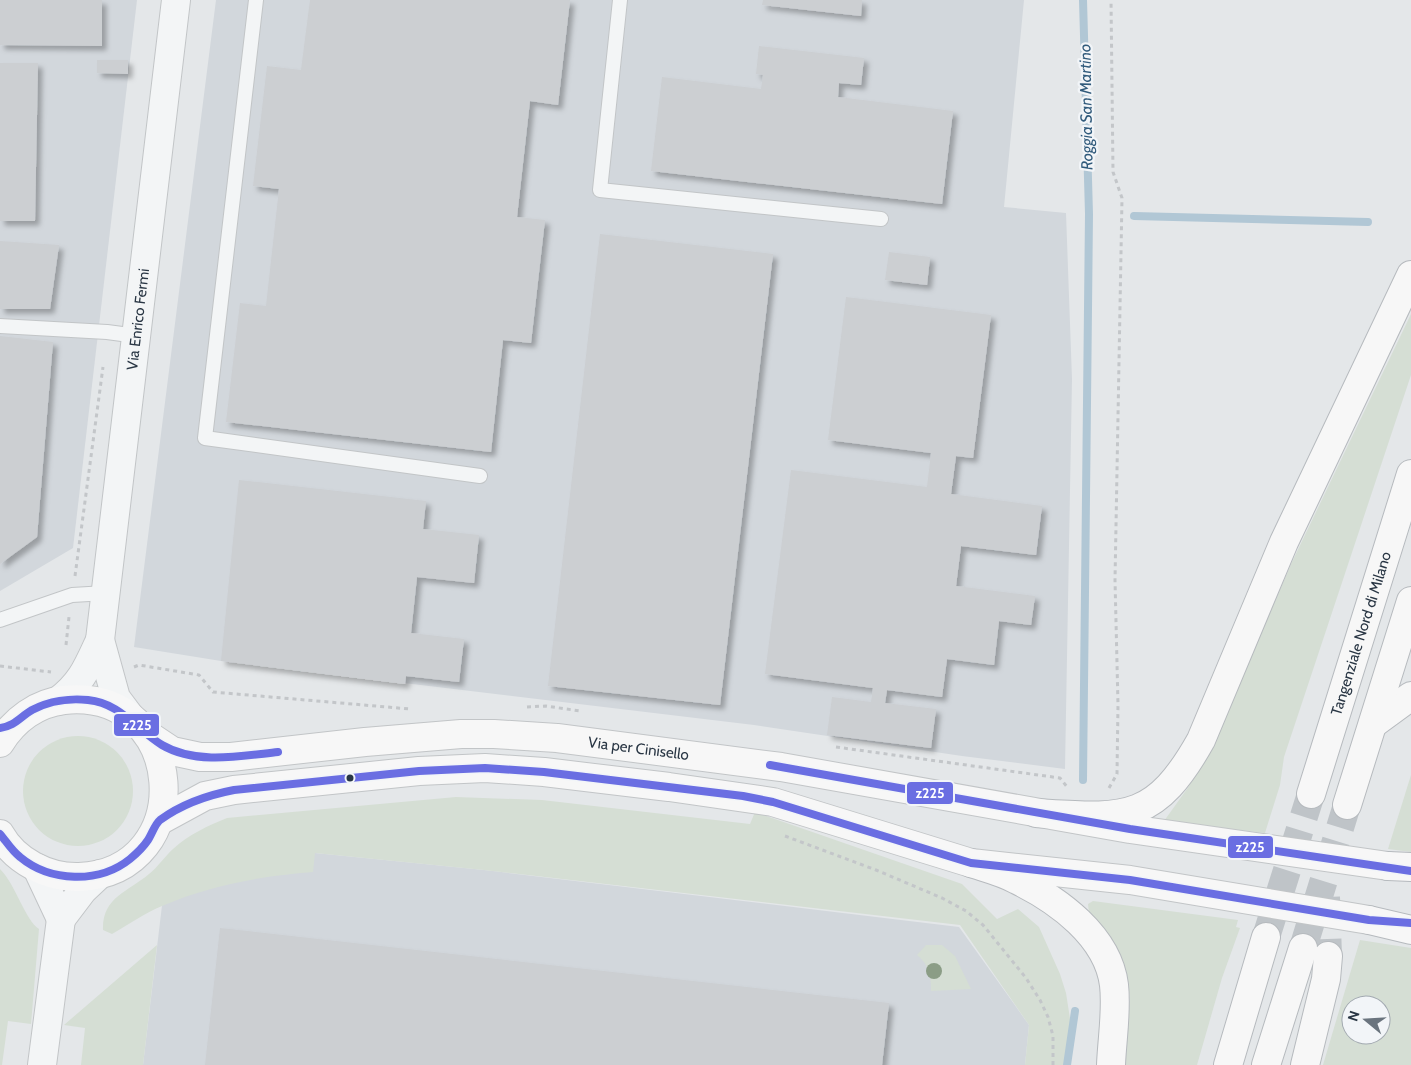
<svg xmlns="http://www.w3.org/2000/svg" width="1411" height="1065" viewBox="0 0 1411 1065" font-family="Cabin,sans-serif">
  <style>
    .built { fill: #d2d7dc }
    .green { fill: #d5ded4; fill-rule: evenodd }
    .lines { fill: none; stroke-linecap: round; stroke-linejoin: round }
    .stream { stroke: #b1c7d5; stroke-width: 8 }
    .building { fill: #cccfd2; filter: url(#shadow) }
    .motorway-tunnel { stroke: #bfc4c8; stroke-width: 28; stroke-dasharray: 28 14; stroke-linecap: butt }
    .service-casing { stroke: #c2c5c7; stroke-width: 16 }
    .minor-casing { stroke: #c2c5c7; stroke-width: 30 }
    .secondary-casing { stroke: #c2c5c7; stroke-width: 30 }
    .motorway-casing { stroke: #b6babe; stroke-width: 30 }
    .path { stroke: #c3c6c9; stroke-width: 3; stroke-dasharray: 4 4; stroke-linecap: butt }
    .service { stroke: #f3f5f6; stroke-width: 14 }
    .minor { stroke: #f3f5f6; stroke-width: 28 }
    .secondary { stroke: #f7f7f7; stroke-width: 28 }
    .motorway { stroke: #f7f7f7; stroke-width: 28 }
    .bus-1-casing { stroke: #f2f5f8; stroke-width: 11 }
    .bus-1 { stroke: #6a6ee2; stroke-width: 8 }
    .tree { fill: #8b9d86 }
    .bus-dot { fill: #293644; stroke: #f2f5f8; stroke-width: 2 }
    .labels { text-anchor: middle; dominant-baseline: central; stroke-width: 4.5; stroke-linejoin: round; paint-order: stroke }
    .street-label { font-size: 15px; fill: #293644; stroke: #f2f5f8 }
    .water-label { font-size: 16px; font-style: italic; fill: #305a7b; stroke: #f2f5f8 }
    .line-badge { stroke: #f2f5f8; stroke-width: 2 }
    .badge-label { font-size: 14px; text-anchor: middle; font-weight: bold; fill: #fff }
  </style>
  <defs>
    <filter id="shadow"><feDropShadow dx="4.5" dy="4.5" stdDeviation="2.5" flood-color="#0004"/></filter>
  </defs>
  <rect width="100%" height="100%" fill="#e4e7e9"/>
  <!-- built -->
  <g class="built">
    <path d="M0,0H137L73,548L0,591Z"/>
    <path d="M216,0H1024L1004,207L1066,213L1072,379L1065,769L962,756L754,725L221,661L134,647Z"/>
    <path d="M315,853L484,870L959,927L1029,1025L1025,1065H143L163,897Z"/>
  </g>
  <!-- green -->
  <g class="green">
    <path d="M1411,314V375L1284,757L1280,785L1265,833L1164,821L1187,789L1209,754L1292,562Z"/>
    <circle cx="78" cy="791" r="55"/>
    <path d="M1411,775V852L1388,849Z"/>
    <path d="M456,797L542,800L750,824L755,812L962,884L997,919L1018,909L1039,927L1060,974L1066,993L1071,1025L1065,1065H1025L1029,1025L960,925L484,870L315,853L313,872C262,876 210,885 162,906C145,913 128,925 112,934L103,930C102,897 128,892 149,874C158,867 165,856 173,849C189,834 208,826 227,818Z"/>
    <path d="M0,869C16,885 25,920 39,929L31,1024L8,1021L2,1065H0Z"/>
    <path d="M1093,901L1238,920L1236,927L1240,928L1222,978L1197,1065H1123C1124,1049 1132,1004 1129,991C1122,961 1089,930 1088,904Z"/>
    <path d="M1360,940L1411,948V1065H1323ZM1351,1005H1381V1035H1351Z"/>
    <path d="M157,945L143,1065H81L85,1028L64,1025Z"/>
    <path d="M926,945H942L955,956L971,989L931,991C931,975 929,965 917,955Z"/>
  </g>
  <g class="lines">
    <!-- stream -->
    <g class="stream">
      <path d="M1134,216L1368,222"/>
      <path d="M1083,780L1089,214L1083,0"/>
      <path d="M1067,1065L1075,1011"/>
    </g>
  </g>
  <!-- building -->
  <g class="building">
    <path d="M0,0H102V46L0,45Z"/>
    <path d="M310,0H570L558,105L530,101L517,217L545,220L531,343L503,340L491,452L226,422L240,303L266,306L279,189L253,186L267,66L301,70Z"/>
    <path d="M763,0H862L861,16L762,5Z"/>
    <path d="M759,46L864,58L861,85L839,83L838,97L953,111L942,204L651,171L662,77L761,89L763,75L756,74Z"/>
    <path d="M97,60H128V74L97,73Z"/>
    <path d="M0,63H38L35,221H0Z"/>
    <path d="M600,234L773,254L720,705L548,686Z"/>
    <path d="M0,241L59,245L50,309H0Z"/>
    <path d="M889,252L930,257L927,285L885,280Z"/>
    <path d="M846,297L991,315L973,458L956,456L951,494L1042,506L1036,555L961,546L956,586L1035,596L1031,625L999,621L994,665L947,659L942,697L887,690L885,703L936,709L931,748L827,735L832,697L871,702L873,688L765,674L791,470L927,487L931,453L828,440Z"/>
    <path d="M0,336L53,342L37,537L0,564Z"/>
    <path d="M239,480L426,501L423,529L479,535L474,583L417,577L411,633L464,639L459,682L406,676L405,684L221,661Z"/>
    <path d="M220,928L889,1003L882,1065H205Z"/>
  </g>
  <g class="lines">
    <!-- motorway-tunnel -->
    <g class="motorway-tunnel">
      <path d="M1326,897L1328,956"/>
      <path d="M1266,937L1311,794"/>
      <path d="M1303,948L1347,805"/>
    </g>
    <!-- service casing -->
    <g class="service-casing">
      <g id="service">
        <path d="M256,0L205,438L480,476"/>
        <path d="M620,0L600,190L881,219"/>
        <path d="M0,326L107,332L137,336"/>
        <path d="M0,620L72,595L106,593"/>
      </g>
    </g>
    <!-- minor casing -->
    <g class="minor-casing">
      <g id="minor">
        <path d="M100,640L116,698L131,718"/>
        <path id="s1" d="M58,701C82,683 88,666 100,640L176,0"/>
        <path d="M37,868L61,919L83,890L100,874"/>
        <path d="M42,1065L61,919"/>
      </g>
    </g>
    <!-- secondary casing -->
    <g class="secondary-casing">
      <g id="secondary">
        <path id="s2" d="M148,735L172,751L200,757H231L365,742L461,734H494L557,738L781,767L1130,829L1388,866"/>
        <path d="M0,743C14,720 37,703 64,700C188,687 200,872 79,877C48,878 15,861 0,834"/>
        <path d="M159,821L205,796L234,790L419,771L485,768L544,772L669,787L773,802L971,863L1130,880L1369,920"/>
      </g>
    </g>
    <!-- motorway casing -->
    <g class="motorway-casing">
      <g id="motorway">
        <path d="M1373,724L1411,696"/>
        <path id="s3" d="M1311,794L1411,474"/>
        <path d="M1347,805L1411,601"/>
        <path d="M1036,813C1124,818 1154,824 1201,740L1284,542L1411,275"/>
        <path d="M971,863C986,868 1003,872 1017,880C1058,900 1108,936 1114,985C1117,1011 1112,1039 1111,1065"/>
        <path d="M1388,866L1411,867"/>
        <path d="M1369,920L1411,930"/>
        <path d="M1228,1065L1266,937"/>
        <path d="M1266,1065L1303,948"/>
        <path d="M1305,1065L1326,979L1328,956"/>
      </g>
    </g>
    <!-- path -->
    <g class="path">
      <path d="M75,576L103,367"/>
      <path d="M66,645L69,617"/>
      <path d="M0,666L51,672"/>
      <path d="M134,667L139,665L199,675L213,692L410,709"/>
      <path d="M527,707L546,706L580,711"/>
      <path d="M836,747L1060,778L1068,788"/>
      <path d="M1109,788L1117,774L1118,705L1115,580L1122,198L1113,172L1111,0"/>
      <path d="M785,836L876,870L942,898L966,911L983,925L1026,978L1040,1000L1048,1017L1053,1036V1065"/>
    </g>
    <!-- service -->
    <use href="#service" class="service"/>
    <!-- minor -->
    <use href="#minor" class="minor"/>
    <!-- secondary -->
    <use href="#secondary" class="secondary"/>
    <!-- motorway -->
    <use href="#motorway" class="motorway"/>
    <!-- bus-1 casing -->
    <g class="bus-1-casing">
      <g id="bus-1">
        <path d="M0,728C15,726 20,717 32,710C49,701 70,698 88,700C120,703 136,729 162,745C196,765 241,756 278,752"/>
        <path d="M770,765L1130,829L1411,871"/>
        <path d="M0,834C6,841 12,851 20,857C50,882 99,884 130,859C136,854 144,846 148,840C152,834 155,824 160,820C182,804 208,795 234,790L419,771L485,768L544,772L743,796L773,802L971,863L1130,880L1369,920L1411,923"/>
      </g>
    </g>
    <!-- bus-1 -->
    <use href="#bus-1" class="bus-1"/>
  </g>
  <!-- trees -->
  <circle class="tree" cx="934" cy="971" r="8"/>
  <!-- markers -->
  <circle class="bus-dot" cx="350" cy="778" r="4.5"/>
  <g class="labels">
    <!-- street labels -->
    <g class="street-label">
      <text stroke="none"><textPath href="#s1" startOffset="398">Via Enrico Fermi</textPath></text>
      <text stroke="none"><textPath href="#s3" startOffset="168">Tangenziale Nord di Milano</textPath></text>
      <text stroke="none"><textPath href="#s2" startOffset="498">Via per Cinisello</textPath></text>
    </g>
    <!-- water labels -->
    <g class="water-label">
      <text transform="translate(1086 107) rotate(-91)">Roggia San Martino</text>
    </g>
  </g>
  <g class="line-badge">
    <rect x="113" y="713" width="47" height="24" rx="5" fill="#6a6ee2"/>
    <rect x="906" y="781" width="48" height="24" rx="5" fill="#6a6ee2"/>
    <rect x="1227" y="835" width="47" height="24" rx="5" fill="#6a6ee2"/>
  </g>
  <g class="badge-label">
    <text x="137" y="730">z225</text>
    <text x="930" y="798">z225</text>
    <text x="1250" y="852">z225</text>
  </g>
  <!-- north arrow -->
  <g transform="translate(1366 1020) rotate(288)"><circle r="24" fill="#f2f5f8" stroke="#a2a9b0"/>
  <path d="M0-4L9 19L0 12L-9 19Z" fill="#6a747e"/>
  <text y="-8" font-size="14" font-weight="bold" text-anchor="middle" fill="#293644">N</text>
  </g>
</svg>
